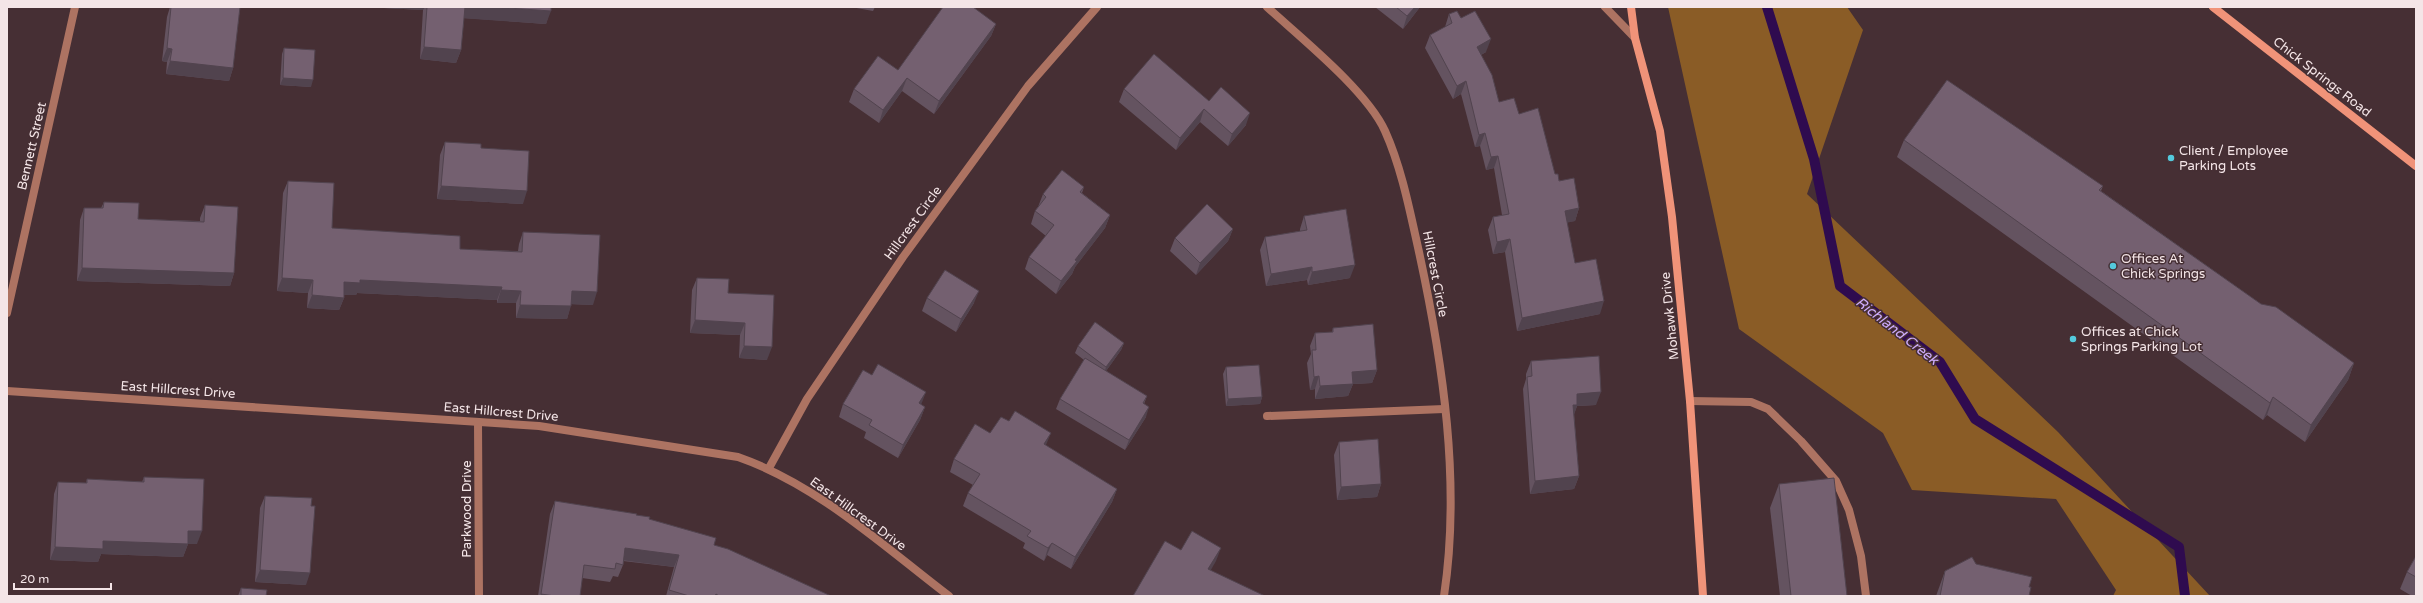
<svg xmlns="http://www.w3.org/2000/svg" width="2423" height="603" viewBox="0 0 2423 603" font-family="'Varela Round',sans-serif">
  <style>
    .forest { fill: #8a5c26 }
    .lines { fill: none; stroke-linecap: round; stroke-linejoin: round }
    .stream { stroke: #2f0b4f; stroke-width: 10 }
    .lane { stroke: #ad7362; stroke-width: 8 }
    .street { stroke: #ad7362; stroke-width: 8 }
    .secondary { stroke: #f09379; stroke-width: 8 }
    .wall { fill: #645360 }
    .shaded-wall { fill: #51434e }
    .building { fill: #746070; stroke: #51434e }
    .poi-dot { fill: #54cadd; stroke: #462f34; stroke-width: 1.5 }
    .labels { text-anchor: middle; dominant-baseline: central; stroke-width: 3; stroke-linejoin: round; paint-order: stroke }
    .street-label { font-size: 13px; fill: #f4e5e7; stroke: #462f34 }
    .poi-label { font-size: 13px; fill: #f4e5e7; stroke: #462f34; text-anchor: start }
    .water-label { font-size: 14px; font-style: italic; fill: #ceacfc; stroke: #462f34 }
  </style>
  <rect width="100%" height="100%" fill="#462f34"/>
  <!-- forest -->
  <path class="forest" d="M1668,7H1847L1863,30L1807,194L2058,432L2210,596H2113L2116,590L2056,499L1912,490L1883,433L1739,329Z"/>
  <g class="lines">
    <!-- stream -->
    <path class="stream" d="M1767,7L1814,159L1840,286L1940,362L1975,419L2179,547L2185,596"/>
    <!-- lane -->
    <g class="lane">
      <path d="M1690,401L1751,402L1768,409L1801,441L1836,481L1849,510L1861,556L1866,596"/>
      <path d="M1267,416L1444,409"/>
    </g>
    <!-- street -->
    <g class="street">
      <path d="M1267,7C1301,38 1367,91 1385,131C1402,169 1410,212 1419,252C1443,363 1461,483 1444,596"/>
      <path d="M1605,7L1635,38"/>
      <path d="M7,313L75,7"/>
      <path d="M7,391L539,426L738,457C818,485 882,545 949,596"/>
      <path d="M478,422L479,596"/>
      <path d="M769,468L807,399L903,257L1028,86L1097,7"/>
    </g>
    <!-- secondary -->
    <g class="secondary">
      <path d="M1631,7L1635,38L1660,131L1672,217L1690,401L1703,596"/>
      <path d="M2213,7L2416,166"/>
    </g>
  </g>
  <!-- wall -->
  <g class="wall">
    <path d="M170,7H240L233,68L229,81L166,74L167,62L162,61L167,17Z"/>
    <path d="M364,7H551L546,24L464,18L461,50L456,63L420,59L423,10Z"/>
    <path d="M851,7H875L873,11Z"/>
    <path d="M1375,7H1420L1403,29Z"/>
    <path d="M1449,14L1461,18L1486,52L1481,55L1499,102L1519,114L1555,174L1579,208L1575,221L1567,222L1575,263L1600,314L1517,331L1505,252L1493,254L1488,230L1493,217L1502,215L1494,168L1486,170L1480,146L1475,147L1461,94L1453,99L1425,48L1430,35L1445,27Z"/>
    <path d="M996,24L991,36L934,114L902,91L879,123L849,102L854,89L898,70Z"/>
    <path d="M284,48L311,87L280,85L282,54Z"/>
    <path d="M1124,89L1209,101L1246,125L1228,146L1200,122L1176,150L1119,102Z"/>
    <path d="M1904,140L2103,186L2101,191L2261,304L2354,363L2348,380L2305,442L2267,415L2263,420L1897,157Z"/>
    <path d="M445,142L523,204L437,199L440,155Z"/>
    <path d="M288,181L332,228L460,249L518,251L519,244L523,232L593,305L571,304L567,319L516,318V303H497V300L357,293L356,295H344V298L339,310L307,308L308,293L277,291L283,193Z"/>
    <path d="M1084,187L1082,193L1110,215L1105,228L1075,267L1072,274L1056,294L1025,269L1029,257L1046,236L1031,224L1035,211L1038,207L1043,194Z"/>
    <path d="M104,202L138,219L200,221V218L205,205L234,273L230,286L77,281L80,220L84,208H101Z"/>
    <path d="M1304,216L1350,278L1308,285L1307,280L1266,286L1260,250L1265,237L1300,231V229Z"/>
    <path d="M1233,229L1228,241L1196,275L1170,251L1175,238Z"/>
    <path d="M697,278L728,293L767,360L739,358L740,335L690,333L692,290Z"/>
    <path d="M927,298L974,303L956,332L922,311Z"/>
    <path d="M1333,328L1377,370L1372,383L1353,384L1348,396L1315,399V389L1310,390L1307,363L1311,354L1310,346L1315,333L1332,332Z"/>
    <path d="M1124,343L1121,350L1106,371L1147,396L1144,404L1146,417L1125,450L1056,409L1060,399L1084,360L1075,353L1078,346Z"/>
    <path d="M1531,361L1596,405L1577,406L1574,414L1579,476L1574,489L1530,494L1523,389L1526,379V374Z"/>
    <path d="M1226,367L1262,397L1260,404L1226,406L1223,374Z"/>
    <path d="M843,404L921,405L925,407L920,420L898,458L864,438L866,432L839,417Z"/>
    <path d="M990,433L1046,446L1117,489L1112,502L1071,569L1047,555L1044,561L1023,548L1025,543L963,506L968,493L973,485L950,472L954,459Z"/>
    <path d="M1339,442L1381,484L1377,497L1337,500L1334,455Z"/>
    <path d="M144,477L197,544H188L183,557L101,554L98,562L50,560L54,494L58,482L86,483L87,479L142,482Z"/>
    <path d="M1779,484L1847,596H1780L1770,508Z"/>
    <path d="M265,496L306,585L255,582L260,508Z"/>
    <path d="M555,501L636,515L649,519L714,545L831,596H666L674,567L623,561V565L618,577L613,576L610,582L582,578L580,596H538L550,514Z"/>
    <path d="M2416,556V596H2412L2400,589L2407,572Z"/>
    <path d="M1976,564L2029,587V596H1936L1945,571Z"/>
    <path d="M241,588L266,596H238Z"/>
  </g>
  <!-- shaded-wall -->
  <g class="shaded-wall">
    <path d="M364,7H425L423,10Z"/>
    <path d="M464,7H494L551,11L546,24L460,18Z"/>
    <path d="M1415,7H1420L1403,29L1407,16Z"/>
    <path d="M996,24L991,36L934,114L939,101Z"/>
    <path d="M1491,39L1486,52L1472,60L1477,47Z"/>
    <path d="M424,47L461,50L456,63L420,59Z"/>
    <path d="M167,48L172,49L167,62L162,61Z"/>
    <path d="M170,61L233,68L229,81L166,74Z"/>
    <path d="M283,78L313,80L311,87L280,85Z"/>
    <path d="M907,78L902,91L879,123L883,110Z"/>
    <path d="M1466,81L1461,94L1453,99L1457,86Z"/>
    <path d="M1204,109L1200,122L1176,150L1180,138Z"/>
    <path d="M1250,113L1246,125L1228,146L1232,134Z"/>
    <path d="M1485,133L1480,146L1475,147L1479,135Z"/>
    <path d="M1498,156L1494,168L1486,170L1491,157Z"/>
    <path d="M441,186L527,191L523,204L437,199Z"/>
    <path d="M1579,208L1575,221L1561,224L1565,211Z"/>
    <path d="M1110,215L1105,228L1075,267L1072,274L1056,294L1061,281L1075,260Z"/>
    <path d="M1233,229L1228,241L1196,275L1200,263Z"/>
    <path d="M1510,239L1505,252L1493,254L1497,242Z"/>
    <path d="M1355,265L1350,278L1308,285L1312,272Z"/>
    <path d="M1312,267L1307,280L1266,286L1271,274Z"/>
    <path d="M82,268L234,273L230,286L77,281Z"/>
    <path d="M282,278L313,280L308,293L277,291Z"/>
    <path d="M360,280L502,287L497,300L357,293L356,295H340L344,282Z"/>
    <path d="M501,290L521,291L516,303H497Z"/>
    <path d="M572,291L597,292L593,305L567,304Z"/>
    <path d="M979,291L974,303L956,332L961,319Z"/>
    <path d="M312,295L344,298L339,310L307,308Z"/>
    <path d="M1604,301L1600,314L1517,331L1522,318Z"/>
    <path d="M520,305L571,306L567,319L516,318Z"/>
    <path d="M695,320L745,323L740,335L690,333Z"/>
    <path d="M1124,343L1121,350L1104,374L1106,367Z"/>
    <path d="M744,346L772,347L767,360L739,358Z"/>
    <path d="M2354,363L2348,380L2305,442L2311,425Z"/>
    <path d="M1377,370L1372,383L1353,384L1348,396L1315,399L1320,386L1352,372Z"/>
    <path d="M1319,376L1315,389L1310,390L1314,377Z"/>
    <path d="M926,392L921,405L914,416L919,403Z"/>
    <path d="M1601,392L1596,405L1577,406L1573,418V406L1577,394Z"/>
    <path d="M1262,397L1260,404L1226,406L1228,399Z"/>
    <path d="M2273,397L2267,415L2263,420L2270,403Z"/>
    <path d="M925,407L920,420L898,458L903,445Z"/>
    <path d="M1149,407L1146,417L1125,450L1129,440Z"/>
    <path d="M1051,433L1046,445L1039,457L1044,444Z"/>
    <path d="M1579,476L1574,489L1530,494L1535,481Z"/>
    <path d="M1381,484L1377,497L1337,500L1341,487Z"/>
    <path d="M1117,489L1112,502L1071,569L1075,557Z"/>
    <path d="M188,531H202L197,544H184Z"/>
    <path d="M103,541L188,544L183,557L101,554L98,562L50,560L55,547Z"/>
    <path d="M1052,543L1047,555L1044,561L1048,548Z"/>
    <path d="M625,548L679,555L674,567L621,560Z"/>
    <path d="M1221,548L1216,561L1204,582L1208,569Z"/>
    <path d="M260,570L310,573L306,585L255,582Z"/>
    <path d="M541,594L555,596H540Z"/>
  </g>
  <!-- building -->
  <g class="building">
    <path d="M171,7H240L233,68L170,61L172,49L167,48Z"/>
    <path d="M427,7H465L461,50L424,47Z"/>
    <path d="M494,7H551V11Z"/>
    <path d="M943,7H973L996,24L939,101L907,78L883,110L854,89L878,56L898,70Z"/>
    <path d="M1396,7H1415L1407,16Z"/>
    <path d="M1457,11L1461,18L1475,11L1491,39L1477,47L1492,75L1499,102L1514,98L1519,114L1538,108L1555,174H1558L1559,181L1574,178L1579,208L1565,211L1575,263L1596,259L1604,301L1522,318L1510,239L1497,242L1493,217L1509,214L1498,156L1491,157L1485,133L1479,135L1466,81L1457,86L1430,35L1452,23L1449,14Z"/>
    <path d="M284,48L315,50L313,80L283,78Z"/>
    <path d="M1154,54L1209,101L1221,87L1250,113L1232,134L1204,109L1180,138L1124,89Z"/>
    <path d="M1947,80L2103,186L2099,190L2261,304L2276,307L2354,363L2311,425L2273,397L2270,403L1904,140Z"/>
    <path d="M445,142L481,144V148L529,151L527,191L441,186Z"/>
    <path d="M1062,170L1084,187L1080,192L1110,215L1075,260L1077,261L1061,281L1029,257L1054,225L1035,211L1046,197L1043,194Z"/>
    <path d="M288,181L334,183L332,228L460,236V249L522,252L523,232L600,235L597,292L572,291L571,306L520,305L521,291L501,290L502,287L360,280V283L344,282V298L312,295L313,280L282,278Z"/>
    <path d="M104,202L139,203L138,219L204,222L205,205L238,207L234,273L82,268L84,208H103Z"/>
    <path d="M1207,204L1233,229L1200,263L1175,238Z"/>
    <path d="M1346,209L1355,265L1312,272V267L1271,274L1265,237L1307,230L1304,216Z"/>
    <path d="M945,270L979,291L961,319L927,298Z"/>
    <path d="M697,278L729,279L728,293L774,295L772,347L744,346L745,323L695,320Z"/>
    <path d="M1095,322L1124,343L1106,367L1078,346Z"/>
    <path d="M1373,324L1377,370L1352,372L1353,384L1320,386L1319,376L1314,377L1312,350H1316L1315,333L1333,332V328Z"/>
    <path d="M1599,356L1601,392L1577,394V405H1573L1579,476L1535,481L1527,377L1532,376L1531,361Z"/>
    <path d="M1085,358L1147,396L1143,403L1149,407L1129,440L1060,399Z"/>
    <path d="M878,364L926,392L919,403L925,407L903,445L869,425L872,420L843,404L863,370L872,375Z"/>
    <path d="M1259,365L1262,397L1228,399L1226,367Z"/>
    <path d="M1015,411L1051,433L1044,444L1117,489L1075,557L1052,543L1048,548L1027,536L1031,531L968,493L980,474L954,459L975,424L990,433L1001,417L1009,421Z"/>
    <path d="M1378,439L1381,484L1341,487L1339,442Z"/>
    <path d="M144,477L204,479L202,531H188V544L103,541V549L55,547L58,482L87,483V479L144,482Z"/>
    <path d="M1834,478L1847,596H1791L1779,484Z"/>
    <path d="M265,496L312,498L311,506H315L310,573L260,570Z"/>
    <path d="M555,501L637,514L636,515L650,517L649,519L716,538L714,545L728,549L831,596H719L716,594L715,596H689L669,590L679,555L625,548L623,565L616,563L615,569L584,565L580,596H555L541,594Z"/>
    <path d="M1192,531L1221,548L1208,569L1265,596H1133L1165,541L1181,550Z"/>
    <path d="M2416,556V577L2407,572Z"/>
    <path d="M1972,557L1976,564L2032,577L2029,587H2031L2029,596H1940L1945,571Z"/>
    <path d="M241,588L267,590L266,596H241Z"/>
  </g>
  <!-- markers -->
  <g class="poi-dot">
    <circle cx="2171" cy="158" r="4"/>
    <circle cx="2113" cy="266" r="4"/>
    <circle cx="2073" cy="339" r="4"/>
  </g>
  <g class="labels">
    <!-- street labels -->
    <g class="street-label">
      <text transform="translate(2322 77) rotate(38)">Chick Springs Road</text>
      <text transform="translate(32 146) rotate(-77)">Bennett Street</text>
      <text transform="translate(913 223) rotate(-54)">Hillcrest Circle</text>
      <text transform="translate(1435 274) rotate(79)">Hillcrest Circle</text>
      <text transform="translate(1670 316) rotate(-96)">Mohawk Drive</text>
      <text transform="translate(178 390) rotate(4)">East Hillcrest Drive</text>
      <text transform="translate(501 412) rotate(5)">East Hillcrest Drive</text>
      <text transform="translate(467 509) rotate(-90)">Parkwood Drive</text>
      <text transform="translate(858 514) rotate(36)">East Hillcrest Drive</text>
    </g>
    <!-- poi labels -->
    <g class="poi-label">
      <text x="2179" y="151">Client / Employee<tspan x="2179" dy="15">Parking Lots</tspan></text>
      <text x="2121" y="259">Offices At<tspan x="2121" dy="15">Chick Springs</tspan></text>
      <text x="2081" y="332">Offices at Chick<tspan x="2081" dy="15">Springs Parking Lot</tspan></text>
    </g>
    <!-- water labels -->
    <g class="water-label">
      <text transform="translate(1897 331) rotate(38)">Richland Creek</text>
    </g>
  </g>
  <!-- border -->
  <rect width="2423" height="603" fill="none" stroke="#f4e5e7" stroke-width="16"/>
  <!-- scale -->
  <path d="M14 583v6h97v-6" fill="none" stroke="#f4e5e7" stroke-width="2"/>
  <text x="20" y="583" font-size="12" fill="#f4e5e7" stroke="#462f34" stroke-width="3" paint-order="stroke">20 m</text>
</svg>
